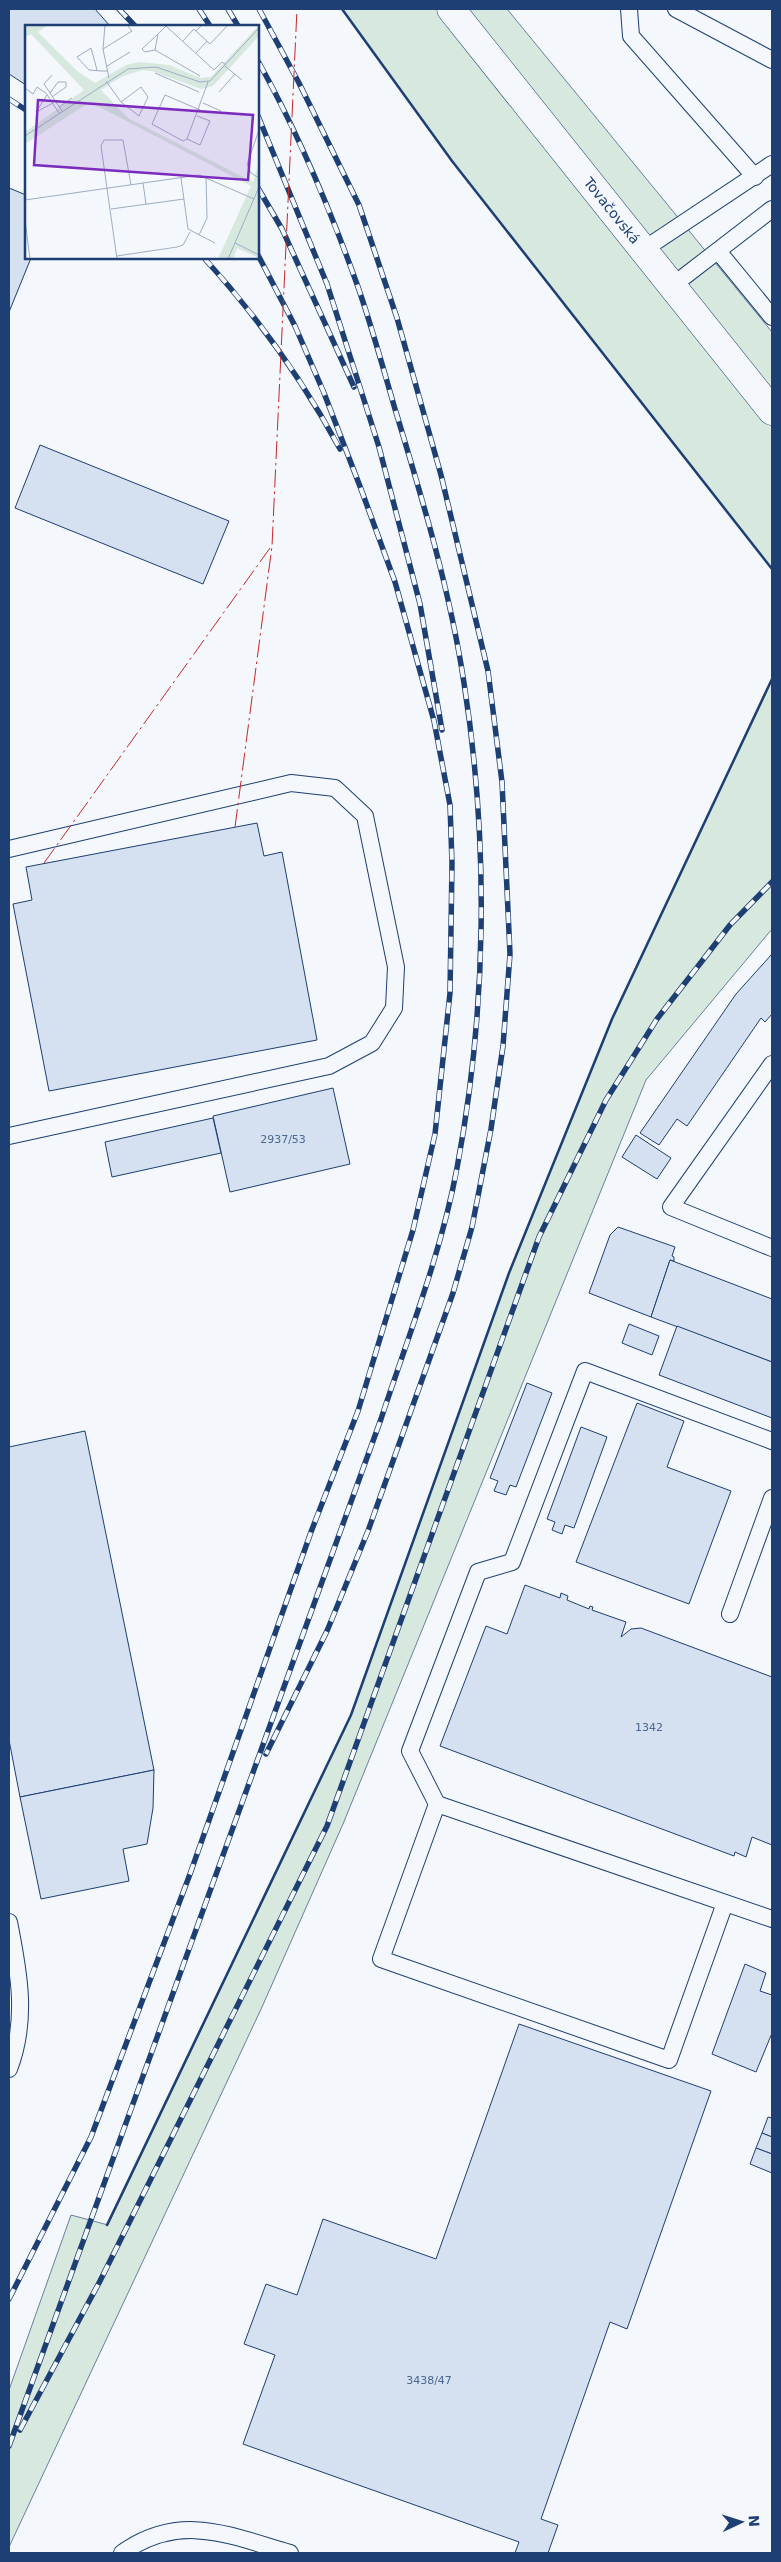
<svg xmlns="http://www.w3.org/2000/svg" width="781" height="2562" viewBox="0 0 781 2562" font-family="'DejaVu Sans',sans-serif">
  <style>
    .green { fill: #d7e8df; stroke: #687fa3 }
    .building { fill: #d5e0f0; stroke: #1d3f73 }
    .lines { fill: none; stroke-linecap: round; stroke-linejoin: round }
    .service-casing { stroke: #1d3f73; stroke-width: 18 }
    .secondary-casing { stroke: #1d3f73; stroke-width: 29 }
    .service { stroke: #f4f7fb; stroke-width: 16 }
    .secondary { stroke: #f4f7fb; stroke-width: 28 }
    .rail-casing { stroke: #1d3f73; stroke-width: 5.5 }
    .rail { stroke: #f4f7fb; stroke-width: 4; stroke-dasharray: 11; stroke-linecap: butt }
    .wall { stroke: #1d3f73; stroke-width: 2.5 }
    .power { stroke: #c62828; stroke-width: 1; stroke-dasharray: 18 4 2.5 4; stroke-linecap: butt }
    .labels { text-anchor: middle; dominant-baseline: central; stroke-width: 4; stroke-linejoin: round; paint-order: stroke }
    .number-label { font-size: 11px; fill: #4b6792 }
    .street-label { font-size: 14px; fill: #1d3f73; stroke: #f4f7fb }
    .inset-road { fill: none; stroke: #9eadc5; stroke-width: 1 }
    .view { fill: #7b2cbf; fill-opacity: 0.15; stroke: #7b2cbf; stroke-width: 2.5 }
    .inset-edge { fill: none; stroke: #1d3f73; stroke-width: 2.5 }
  </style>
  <rect width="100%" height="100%" fill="#f4f7fb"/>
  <!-- green -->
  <g class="green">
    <path d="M342,9H507L772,332V569L452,161Z"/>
    <path d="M772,679V929L646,1080L343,1824L262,2007L9,2547V2390L71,2215L108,2225L351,1715L509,1273L612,1019Z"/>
  </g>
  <!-- building -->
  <g class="building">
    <path d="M9,9H95L110,26H26V85L9,74Z"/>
    <path d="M9,188L26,195V258H31L9,312Z"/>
    <path d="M40,445L229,521L203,584L15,508Z"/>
    <path d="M257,823L264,856L282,852L317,1040L49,1091L13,904L32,900L26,867Z"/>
    <path d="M772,954V1014L765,1022L761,1018L687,1126L677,1119L659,1145L640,1133L736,994Z"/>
    <path d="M333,1088L350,1164L230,1192L213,1116Z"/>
    <path d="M213,1118L221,1153L112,1177L105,1142Z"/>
    <path d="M636,1135L671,1158L657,1179L622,1157Z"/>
    <path d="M618,1227L675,1247L672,1256L674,1257V1261L670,1260L651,1317L589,1293L610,1235Z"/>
    <path d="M670,1260L772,1299V1362L651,1317Z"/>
    <path d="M629,1324L659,1336L652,1355L622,1343Z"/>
    <path d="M677,1326L772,1362V1418L659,1375Z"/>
    <path d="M527,1383L552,1393L516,1487L510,1485L506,1495L494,1491L498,1481L490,1478Z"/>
    <path d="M637,1403L684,1421L667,1467L731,1491L689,1604L576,1562Z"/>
    <path d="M581,1427L607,1437L574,1528L565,1525L562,1534L552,1530L555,1522L547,1519Z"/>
    <path d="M85,1431L154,1770L20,1797L9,1740V1447Z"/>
    <path d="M525,1585L560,1598L561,1593L568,1596L567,1600L589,1609L590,1606L593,1607L592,1610L626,1622L621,1637L631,1629L641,1628L772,1677V1845L752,1837L746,1857L735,1852L734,1856L440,1746L486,1626L507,1634Z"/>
    <path d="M154,1770L153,1808L147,1844L123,1849L129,1881L41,1899L20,1797Z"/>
    <path d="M745,1964L766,1973L760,1991L772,1995V2033L756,2072L712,2054Z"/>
    <path d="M519,2024L711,2091L627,2329L610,2322L541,2519L558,2525L548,2553H515L519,2542L243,2444L275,2355L244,2344L266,2284L297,2295L323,2219L436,2259Z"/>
    <path d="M768,2117L772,2118V2137L762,2133Z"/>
    <path d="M762,2133L772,2137V2154L756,2148Z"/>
    <path d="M756,2148L772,2154V2173L750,2164Z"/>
  </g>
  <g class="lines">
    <!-- service casing -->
    <g class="service-casing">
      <g id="service">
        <path d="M629,9L631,36L755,177"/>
        <path d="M676,9L772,60"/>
        <path d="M643,250L772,164"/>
        <path d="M718,251L772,317"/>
        <path d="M672,286L772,209"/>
        <path d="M9,849L291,783L335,788L365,816L396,967L394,1008L372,1043L329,1066L9,1136"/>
        <path d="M772,1064L671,1207L772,1248"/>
        <path d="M730,1614L772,1498"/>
        <path d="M437,1804L410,1751L478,1572L512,1562L585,1371L772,1441"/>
        <path d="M725,1903L669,2060L381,1959L437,1804L772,1919"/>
        <path d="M9,1922C19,1972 28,2020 9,2069"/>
        <path d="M122,2553C180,2512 228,2535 290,2553"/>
      </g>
    </g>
    <!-- secondary casing -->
    <g class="secondary-casing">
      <g id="secondary">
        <path id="s1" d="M451,9L772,411"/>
      </g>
    </g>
    <!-- service -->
    <use href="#service" class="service"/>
    <!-- secondary -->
    <use href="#secondary" class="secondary"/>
    <!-- rail casing -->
    <g class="rail-casing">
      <g id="rail">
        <path d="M119,9L135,26"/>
        <path d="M199,9L210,26"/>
        <path d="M228,9L238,26"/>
        <path d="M259,9L299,83L359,205L397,318L441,475L488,671L502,782L510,954L503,1046L491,1129L472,1227L453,1293L368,1531L327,1631L266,1754"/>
        <path d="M9,99L26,110"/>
        <path d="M258,116L327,284L379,447L420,604L442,730"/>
        <path d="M258,188L282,229L354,387"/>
        <path d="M204,258C257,316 302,379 340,449"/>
        <path d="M9,2299L91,2137L190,1874L311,1532L358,1411L413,1230L435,1134L450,993L452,863L450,805L434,721L395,582L361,489L324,393L295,326L258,255"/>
        <path d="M20,2430L100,2281L327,1826L539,1237L606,1100L657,1019L730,925L772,882"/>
        <path d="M9,2446L381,1419C408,1337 441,1254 457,1168C487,1009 489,843 464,683C450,590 422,498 395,409C383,368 372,327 358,287C332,214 296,129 258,61"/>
      </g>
    </g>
    <!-- rail -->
    <use href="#rail" class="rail"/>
    <!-- wall -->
    <g class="wall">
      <path d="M342,9L452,161L772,569"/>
      <path d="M107,2225L351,1715L509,1273L612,1019L772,679"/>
    </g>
    <!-- power -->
    <g class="power">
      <path d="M235,827L272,546L297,9"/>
      <path d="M44,863L270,548"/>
    </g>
  </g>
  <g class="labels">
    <!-- number labels -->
    <g class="number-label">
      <text x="283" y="1139">2937/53</text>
      <text x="649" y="1727">1342</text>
      <text x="429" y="2380">3438/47</text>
    </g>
    <!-- street labels -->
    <g class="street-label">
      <text stroke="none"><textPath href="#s1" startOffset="258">Tovačovská</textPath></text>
    </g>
  </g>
  <!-- overview -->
  <g transform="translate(25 25)">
    <rect width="234" height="234" fill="#f4f7fb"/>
    <path d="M0,0H23L13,7L52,46L70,58L101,40L115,37L144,40L175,53L186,52L234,0V11L188,61L176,64L127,46L117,45L96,52L76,65L103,93L228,157L234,137V233L212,223L208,234H193L226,161L65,77L0,119V107L59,65L6,9L0,12Z" fill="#d7e8df"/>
    <path class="inset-road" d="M80,0L78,24L84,53M177,0L171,6L185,19L203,0M133,9L141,1L189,45L197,37L201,40M158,16L169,4L171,6M78,24L107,6L102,0M130,25L133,9L117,24L120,27L130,25L175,51M171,28L182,16M82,41L105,27M200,41L217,55M72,45L66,23L52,32L64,45L77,46H83M130,48L174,67M27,50L19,59L37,86M81,56L96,77L116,62L123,72L114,91L96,77M0,63L8,69L12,62L21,68L34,88M194,67L210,49M25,68L33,57H41V62L27,72M22,70L11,87L28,78M178,78L196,86M34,82L47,73M172,91L185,96L175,120L162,114L183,57M234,105L222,139L226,148L234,153M0,111L103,44L131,42L175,57L185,56L234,3M162,114L158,116L127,99L140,70L175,85M156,153L163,204L190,218M118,158L121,179M0,175L174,150L229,174M86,184L159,174M0,195L5,234M174,210L182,193L181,151M210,218L234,230M92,231L152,222L158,220L165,207M92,234L76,121L79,115H98L106,160M203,234L234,162"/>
    <path class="view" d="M13,75L228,90L223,155L9,140Z"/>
    <rect width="234" height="234" class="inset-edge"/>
  </g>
  <!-- border -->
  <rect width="781" height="2562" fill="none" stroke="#1d3f73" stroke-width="20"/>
  <!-- north arrow -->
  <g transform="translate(741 2522) rotate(86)" stroke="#f4f7fb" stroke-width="4" paint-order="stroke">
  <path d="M0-4L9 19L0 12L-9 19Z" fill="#1d3f73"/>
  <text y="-8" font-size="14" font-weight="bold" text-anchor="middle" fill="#1d3f73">N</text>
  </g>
</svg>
